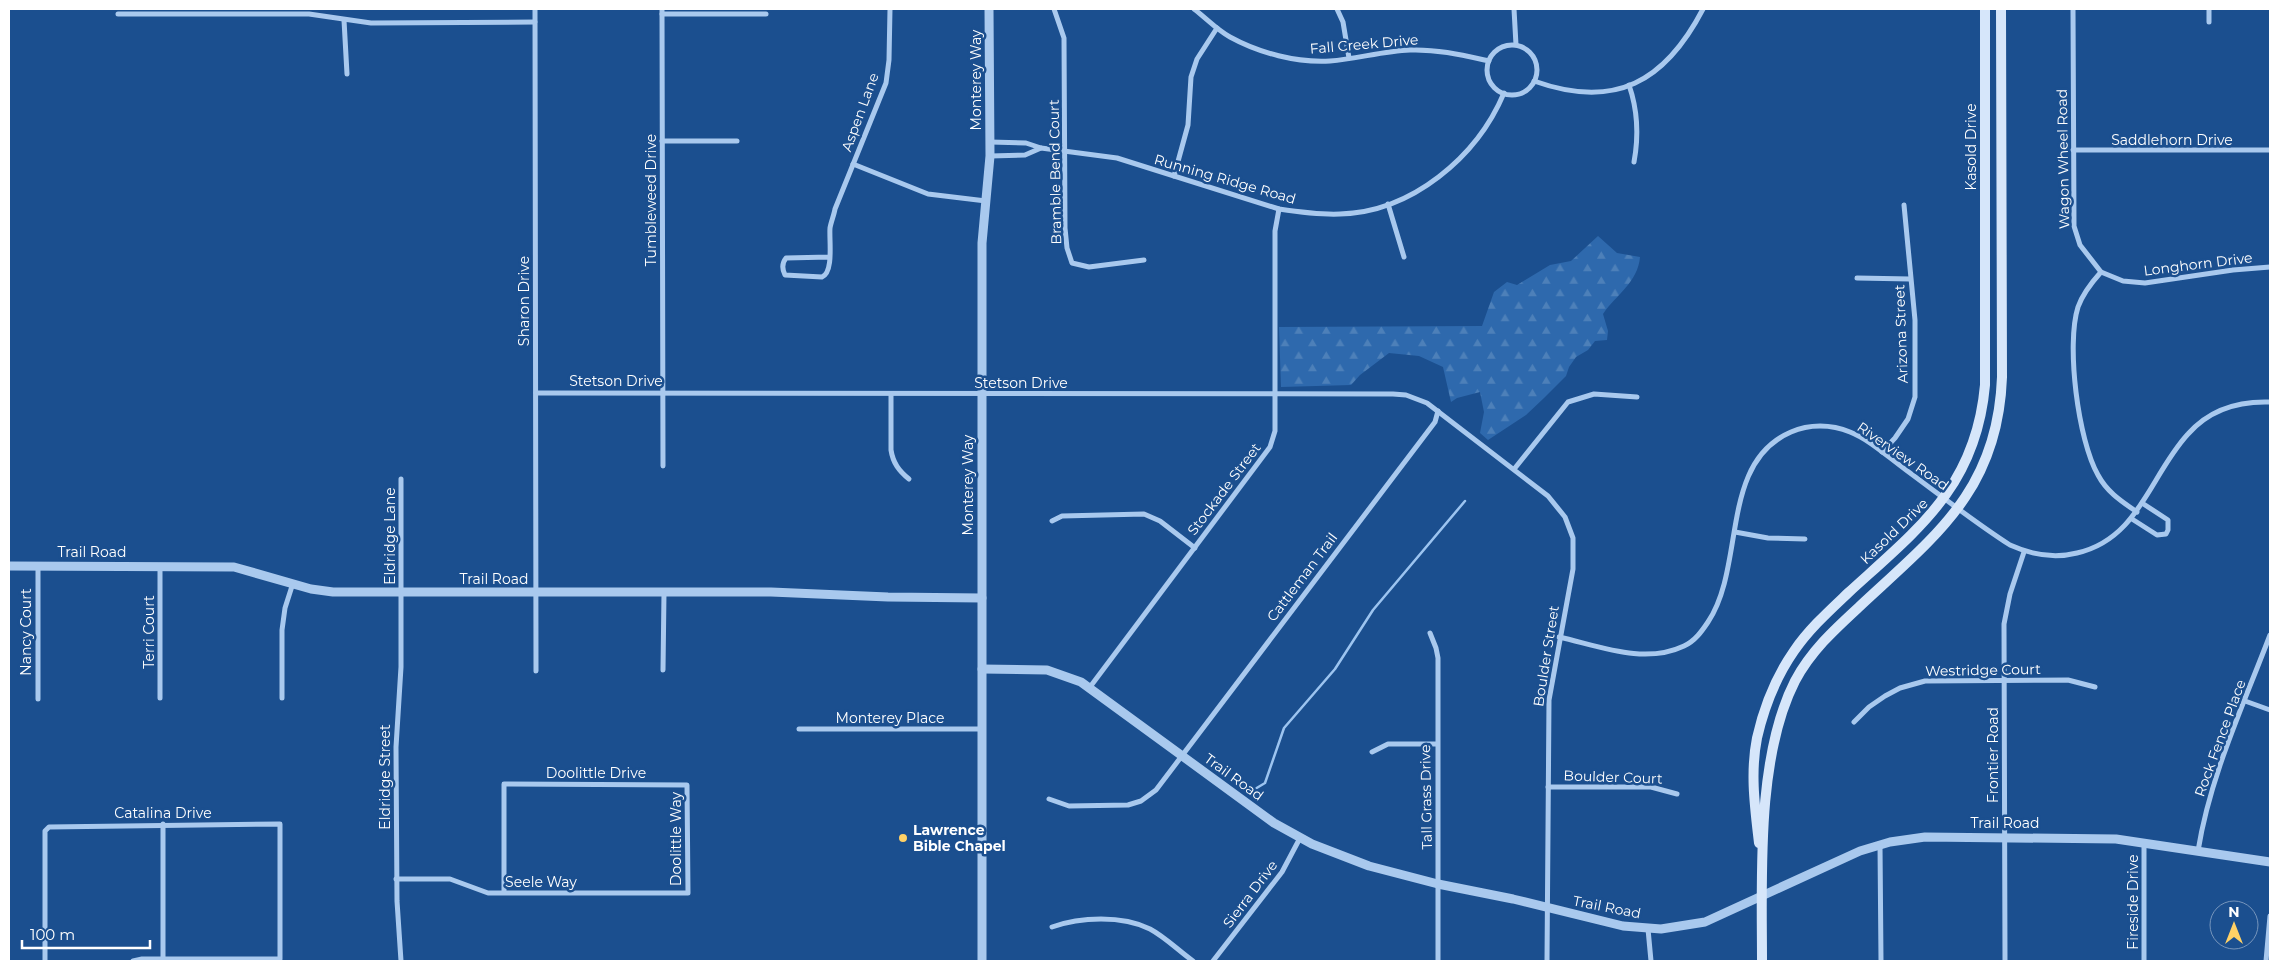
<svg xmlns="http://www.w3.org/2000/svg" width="2279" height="970" viewBox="0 0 2279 970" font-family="Montserrat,sans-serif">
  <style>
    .forest { fill: url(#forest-firs) }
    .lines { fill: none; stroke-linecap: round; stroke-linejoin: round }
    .stream { stroke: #9cc4f0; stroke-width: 2.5 }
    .minor { stroke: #a9c9ee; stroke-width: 5 }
    .tertiary { stroke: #a9c9ee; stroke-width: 9 }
    .secondary { stroke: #d6e6fa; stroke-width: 10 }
    .poi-dot { fill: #ffd166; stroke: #1b4f8f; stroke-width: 2 }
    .labels { text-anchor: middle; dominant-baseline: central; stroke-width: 5; stroke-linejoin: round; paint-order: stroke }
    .street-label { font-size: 14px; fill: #fff; stroke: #1b4f8f }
    .poi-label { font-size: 14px; font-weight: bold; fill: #fff; stroke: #1b4f8f; text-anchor: start }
  </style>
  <defs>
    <pattern id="forest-firs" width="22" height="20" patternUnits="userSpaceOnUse" patternTransform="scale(1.25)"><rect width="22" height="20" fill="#2e69ad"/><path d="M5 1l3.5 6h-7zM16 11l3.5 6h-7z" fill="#4d80b9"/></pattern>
  </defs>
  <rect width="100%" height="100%" fill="#1b4f8f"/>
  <!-- forest -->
  <path class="forest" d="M1598,236L1617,253L1640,257C1638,282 1616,295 1603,314L1608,331L1607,340L1595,341L1588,350L1576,357L1569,367L1566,376L1544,398L1526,415L1488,440L1480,433L1484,412L1480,392L1457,398L1451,402L1443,367L1419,356L1389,353L1360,375L1351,385L1281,387L1279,327L1482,326L1494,292L1507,282L1517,285L1550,265L1571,261Z"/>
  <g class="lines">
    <!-- stream -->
    <path class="stream" d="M1255,789L1265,783L1284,728L1335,669L1373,610L1465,501"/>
    <!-- minor -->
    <g class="minor">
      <path d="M535,9L536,671"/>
      <path d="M662,9L663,466"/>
      <path d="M1054,9L1064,38L1065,228L1067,248L1072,263L1089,267L1144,260"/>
      <path d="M1194,9C1206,18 1217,30 1230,37C1259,53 1297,63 1330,61C1357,59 1383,51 1410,50C1437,49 1462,55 1489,61"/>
      <path d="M1337,9L1343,22L1349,58"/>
      <path d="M1514,9L1516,45"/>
      <path d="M2073,9L2074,226L2080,245L2101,272C2092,282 2083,293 2078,307C2066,345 2078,440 2098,475C2107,492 2121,501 2137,512"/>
      <path d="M2209,9V22"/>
      <path d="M118,14H309L371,23L535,22"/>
      <path d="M662,14H766"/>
      <path d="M344,20L347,74"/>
      <circle cx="1512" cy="70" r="25"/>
      <path d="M1534,81C1615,110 1665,82 1703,9"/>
      <path d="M1629,85C1638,111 1639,135 1634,162"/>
      <path d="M662,141H737"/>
      <path d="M990,142L1026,143L1041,148L1117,158L1279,209C1299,212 1319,215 1340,214C1412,212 1477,157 1504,93"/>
      <path d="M2073,150H2270"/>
      <path d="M990,156L1025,155L1041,148"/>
      <path d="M853,164L928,194L986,201"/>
      <path d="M1174,176L1188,125L1191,77L1197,59L1217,28"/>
      <path d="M1388,204L1404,257"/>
      <path d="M829,257L786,258C782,263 782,269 785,275L822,277C834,272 829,240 830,228C831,222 834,215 835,209L886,83L889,60L890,9"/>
      <path d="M2101,272L2123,281L2145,283L2233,270L2270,267"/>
      <path d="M1857,278L1910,279"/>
      <path d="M536,393L1393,394L1406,395L1427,403L1548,496L1565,517L1573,538V569L1549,700L1547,961"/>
      <path d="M891,394V450C893,463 899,471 909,479"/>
      <path d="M1882,452L1895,438L1908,419L1915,397V320L1904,205"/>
      <path d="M1515,468L1568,402L1594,394L1637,397"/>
      <path d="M2132,519L2157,535L2166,534L2168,530V520L2142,503"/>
      <path d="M1052,521L1062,516L1144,514L1160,521L1195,548"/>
      <path d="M1735,532L1768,538L1805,539"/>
      <path d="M38,566V699"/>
      <path d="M160,566V698"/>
      <path d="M1430,633L1436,648L1438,658V961"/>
      <path d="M1559,637C1599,646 1644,665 1684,646C1695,641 1702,631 1708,622C1746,565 1719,463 1791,432C1809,424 1831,424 1850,432C1870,440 1888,457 1906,470C1940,495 1974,522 2010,545C2032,555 2053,559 2077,553C2139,539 2150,475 2188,434C2209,410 2239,401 2270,402"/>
      <path d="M663,670L664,593"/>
      <path d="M1090,687L1270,447L1275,431V231L1279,209"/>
      <path d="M282,698V630L285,608L293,583"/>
      <path d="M2245,701L2270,710"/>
      <path d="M1854,722L1869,707L1885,696L1900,688L1925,681L2068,680L2095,687"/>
      <path d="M799,729H982"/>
      <path d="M1372,752L1388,744H1436"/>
      <path d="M1548,787H1651L1677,794"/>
      <path d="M1049,799L1069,806L1128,805L1141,801L1156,790L1435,422L1438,411"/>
      <path d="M163,824V959"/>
      <path d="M2144,843V961"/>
      <path d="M1880,845L1881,961"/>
      <path d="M2198,851C2210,776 2243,706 2270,635"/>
      <path d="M396,879H450L488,893H688L687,785L504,784V893"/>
      <path d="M1052,927C1080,917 1122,915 1150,929C1165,937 1179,951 1193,961"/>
      <path d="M1648,929L1651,961"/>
      <path d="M45,961V831L49,827L280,824V959H142L133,961"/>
      <path d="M401,961L397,901L396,747L401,667V479"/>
      <path d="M1213,961L1282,872L1300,838"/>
      <path d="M2005,961L2004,624L2010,594L2024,552"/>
      <path d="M2266,961L2270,916"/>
    </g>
    <!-- tertiary -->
    <g class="tertiary">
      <path d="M9,566L234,567L311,589L333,592H771L888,597L982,598"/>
      <path d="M982,669L1047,670L1081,682L1274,823L1312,844L1369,866L1438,884L1513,899L1623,926L1661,929L1705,922L1860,851L1890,842L1925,837L2116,839L2270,862"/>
      <path d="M982,961V243L990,156L989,9"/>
    </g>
    <!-- secondary -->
    <g class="secondary">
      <path d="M1759,843C1755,808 1750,773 1757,738C1764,707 1776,677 1794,651C1809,629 1829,611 1848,593C1918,529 1976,487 1985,385V9"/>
      <path d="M1762,961C1762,877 1756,757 1795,681C1811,651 1834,630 1859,607C1935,536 1998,491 2002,377L2001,9"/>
    </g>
  </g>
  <!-- markers -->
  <circle class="poi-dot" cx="903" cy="838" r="5"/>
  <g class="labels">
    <!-- street labels -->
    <g class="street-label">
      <text transform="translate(1364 44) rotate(-5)">Fall Creek Drive</text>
      <text transform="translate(976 80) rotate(-90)">Monterey Way</text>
      <text transform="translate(860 112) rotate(-70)">Aspen Lane</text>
      <text x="2172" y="140">Saddlehorn Drive</text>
      <text transform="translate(1971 147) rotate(-90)">Kasold Drive</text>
      <text transform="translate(2063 159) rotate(-91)">Wagon Wheel Road</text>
      <text transform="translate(1055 172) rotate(-91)">Bramble Bend Court</text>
      <text transform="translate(1225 179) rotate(16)">Running Ridge Road</text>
      <text transform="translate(651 200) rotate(-90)">Tumbleweed Drive</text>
      <text transform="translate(2198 264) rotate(-7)">Longhorn Drive</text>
      <text transform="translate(524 301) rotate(-90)">Sharon Drive</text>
      <text transform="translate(1901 334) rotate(-92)">Arizona Street</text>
      <text x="616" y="381">Stetson Drive</text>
      <text x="1021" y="383">Stetson Drive</text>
      <text transform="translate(1903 456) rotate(35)">Riverview Road</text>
      <text transform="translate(968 485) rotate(-90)">Monterey Way</text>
      <text transform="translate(1224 489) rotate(-53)">Stockade Street</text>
      <text transform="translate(1894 531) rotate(-44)">Kasold Drive</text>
      <text transform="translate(390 536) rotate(-90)">Eldridge Lane</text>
      <text x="92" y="552">Trail Road</text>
      <text transform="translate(1302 577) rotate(-53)">Cattleman Trail</text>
      <text x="494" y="579">Trail Road</text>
      <text transform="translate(26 632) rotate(-90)">Nancy Court</text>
      <text transform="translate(149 632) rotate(-90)">Terri Court</text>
      <text transform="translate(1546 656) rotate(-81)">Boulder Street</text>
      <text transform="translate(1983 670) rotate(-1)">Westridge Court</text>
      <text x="890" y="718">Monterey Place</text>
      <text transform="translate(2220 738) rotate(-70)">Rock Fence Place</text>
      <text transform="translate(1993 755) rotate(-90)">Frontier Road</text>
      <text x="596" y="773">Doolittle Drive</text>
      <text transform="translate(385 777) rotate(-90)">Eldridge Street</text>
      <text transform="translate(1234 777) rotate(36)">Trail Road</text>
      <text transform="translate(1613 777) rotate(2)">Boulder Court</text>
      <text transform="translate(1426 797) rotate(-91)">Tall Grass Drive</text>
      <text x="163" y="813">Catalina Drive</text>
      <text x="2005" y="823">Trail Road</text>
      <text transform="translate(676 839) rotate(-90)">Doolittle Way</text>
      <text x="541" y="882">Seele Way</text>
      <text transform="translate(1250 894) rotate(-53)">Sierra Drive</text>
      <text transform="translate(2133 902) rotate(-90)">Fireside Drive</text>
      <text transform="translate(1607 907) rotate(11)">Trail Road</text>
    </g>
    <!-- poi labels -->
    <g class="poi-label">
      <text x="913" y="830">Lawrence<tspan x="913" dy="16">Bible Chapel</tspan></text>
    </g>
  </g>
  <!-- border -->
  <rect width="2279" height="970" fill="none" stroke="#ffffff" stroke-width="20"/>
  <!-- north arrow -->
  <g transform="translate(2234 925)"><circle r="24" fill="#1b4f8f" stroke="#7695bc"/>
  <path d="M0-4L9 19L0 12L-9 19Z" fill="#ffd166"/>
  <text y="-8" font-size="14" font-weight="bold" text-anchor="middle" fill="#ffffff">N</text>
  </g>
  <!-- scale -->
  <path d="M22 940v8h128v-8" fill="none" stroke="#ffffff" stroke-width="2.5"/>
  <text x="30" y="940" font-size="15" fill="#ffffff" stroke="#1b4f8f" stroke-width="4" paint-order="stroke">100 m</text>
</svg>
